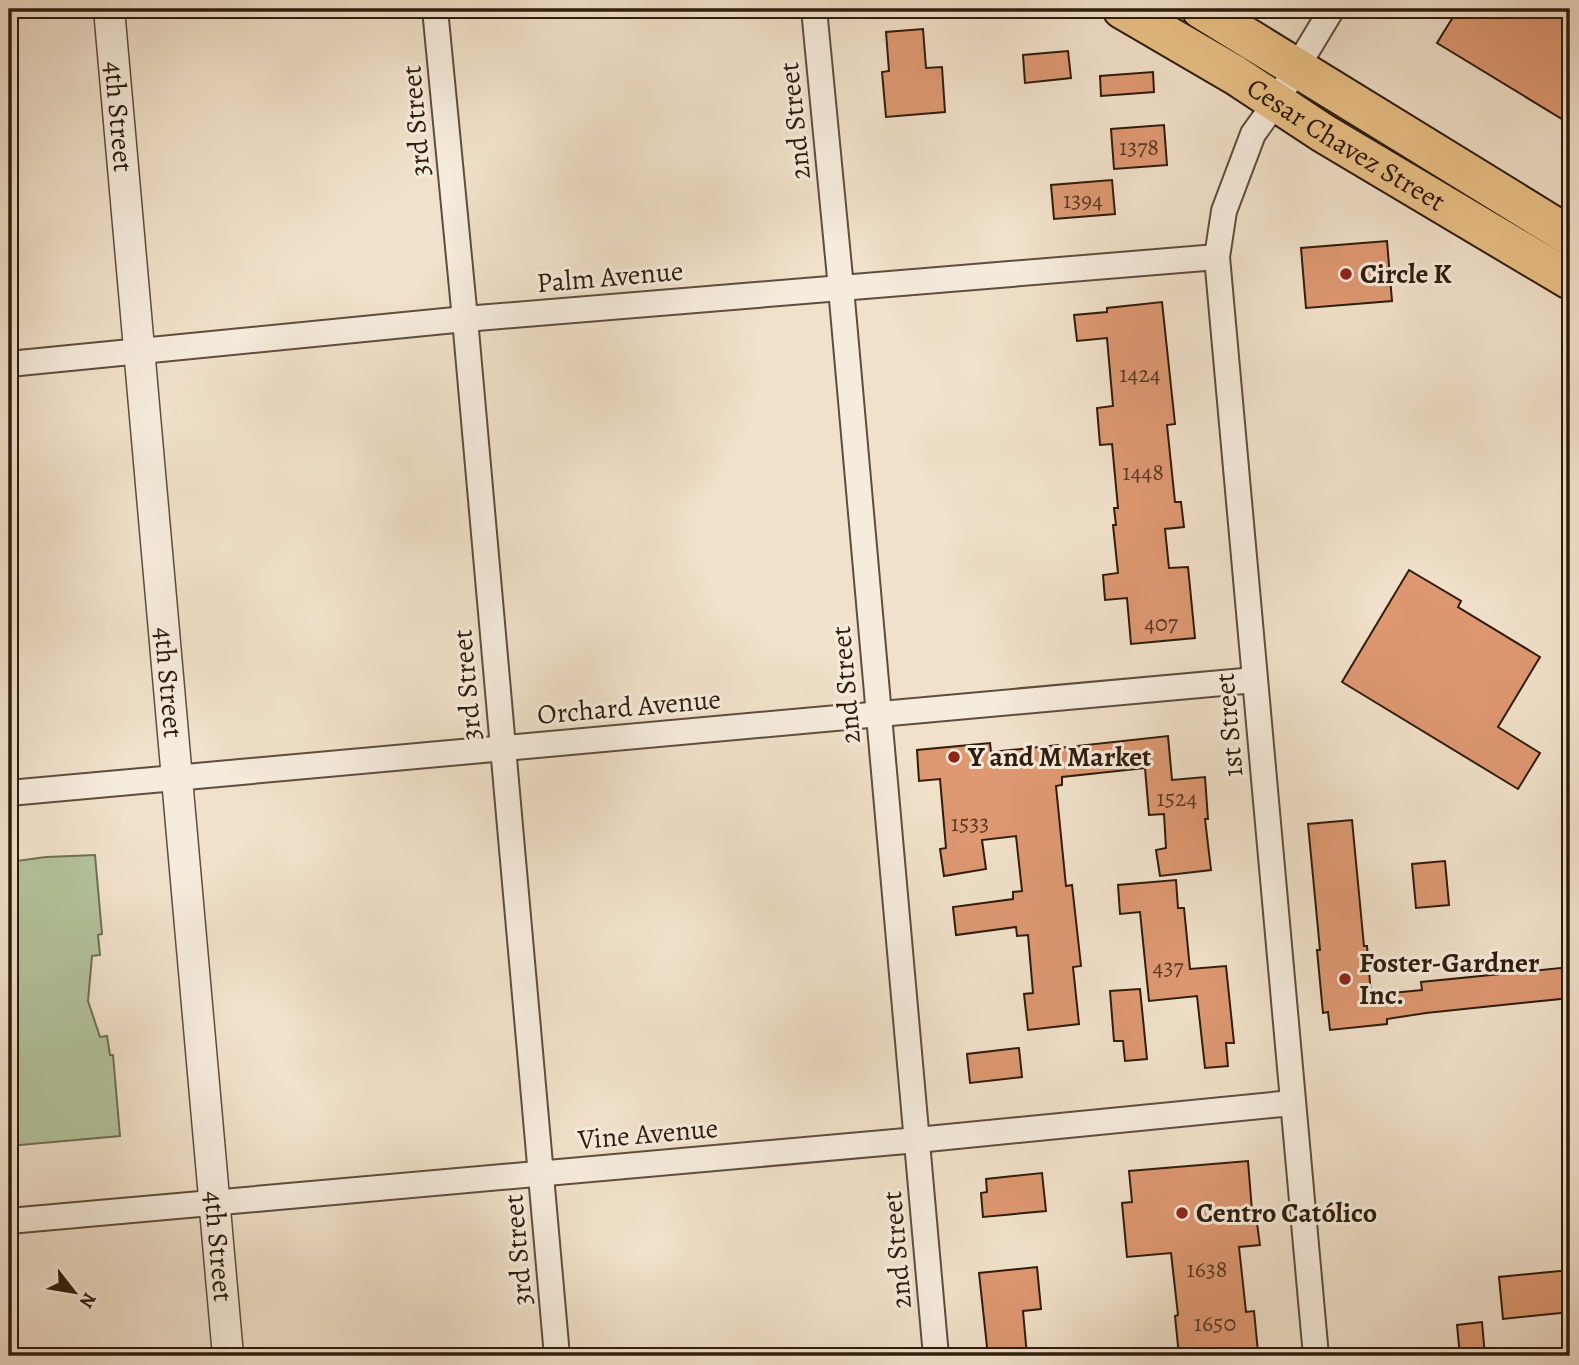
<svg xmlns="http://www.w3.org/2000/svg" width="1579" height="1365" viewBox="0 0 1579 1365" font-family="Alegreya,serif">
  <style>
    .green { fill: #b3c49c; stroke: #707054; stroke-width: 2 }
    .building { fill: #de9872; stroke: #2e1c0c; stroke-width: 2 }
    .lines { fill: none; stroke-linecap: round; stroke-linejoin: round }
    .minor-casing { stroke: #5f4d3c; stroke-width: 28 }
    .tertiary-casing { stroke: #5f4d3c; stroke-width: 33 }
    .primary-casing { stroke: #2e1c0c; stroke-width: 42 }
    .minor { stroke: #f6ecdd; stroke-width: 24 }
    .tertiary { stroke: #f6ecdd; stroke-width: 30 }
    .primary { stroke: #e8c085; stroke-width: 38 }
    .poi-dot { fill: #8f2418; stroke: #f6ecdd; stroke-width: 2.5 }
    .labels { text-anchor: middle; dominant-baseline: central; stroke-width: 6; stroke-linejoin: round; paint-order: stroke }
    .number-label { font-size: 24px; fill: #5a3b26 }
    .street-label { font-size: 28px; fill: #2e1c0c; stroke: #f6ecdd }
    .poi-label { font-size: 28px; font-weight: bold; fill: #2e1c0c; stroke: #f6ecdd; text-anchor: start }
  </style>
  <rect width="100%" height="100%" fill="#f1e1ca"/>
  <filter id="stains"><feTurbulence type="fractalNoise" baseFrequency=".00286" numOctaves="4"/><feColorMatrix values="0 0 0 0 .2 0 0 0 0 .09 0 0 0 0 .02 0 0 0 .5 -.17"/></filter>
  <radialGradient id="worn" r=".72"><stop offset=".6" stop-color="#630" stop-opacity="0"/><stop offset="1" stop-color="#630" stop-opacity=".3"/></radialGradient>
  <!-- green -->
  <path class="green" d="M95,855L102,934L98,935L100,955L92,956L88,1001L100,1037L107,1036L110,1055H113L120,1136L9,1146V862L46,857Z"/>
  <!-- building -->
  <g class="building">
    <path d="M1458,9H1570V124L1437,43Z"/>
    <path d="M923,29L926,68L942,67L945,112L886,117L882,72L889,71L886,32Z"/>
    <path d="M1068,51L1071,78L1025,83L1023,55Z"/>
    <path d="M1153,72L1154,92L1101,96L1100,76Z"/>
    <path d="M1164,125L1167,165L1114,169L1111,129Z"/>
    <path d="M1112,180L1115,214L1054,219L1051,185Z"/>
    <path d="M1387,241L1392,301L1306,308L1301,248Z"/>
    <path d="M1162,302L1175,424L1167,425L1175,502H1181L1184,527L1165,529L1169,568L1188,567L1195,638L1131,644L1127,598L1105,600L1103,575L1118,573L1113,525H1116L1114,508H1118L1112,444L1100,445L1097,408L1113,406L1107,338L1077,341L1074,315L1107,312V308Z"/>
    <path d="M1409,570L1461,601L1458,607L1540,657L1498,727L1540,753L1518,789L1342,682Z"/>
    <path d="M1168,736L1172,780L1205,777L1208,819H1205L1211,870L1160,876L1156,850L1166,848L1164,814L1149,815L1145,768L1062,777V785L1056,786L1066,886L1072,885L1081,966L1073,967L1079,1024L1028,1030L1024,994L1033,993L1028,935L1017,936L1016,927L956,935L953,907L1013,899V892L1022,891L1016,836L982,840L986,869L944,876L940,849L946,848L940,779L919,781L917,750L990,743L991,752L1058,745L1059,748Z"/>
    <path d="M1352,820L1364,946H1367L1371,995L1422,990L1421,982L1570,967V998L1426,1013L1387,1019V1024L1330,1030L1328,1012L1323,1013L1317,950H1320L1308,824Z"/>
    <path d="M1445,861L1449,905L1416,908L1412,864Z"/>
    <path d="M1176,880L1178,908H1184L1190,969L1226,966L1234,1043H1226L1228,1066L1205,1068L1197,996L1149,1001L1140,912L1120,914L1118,885Z"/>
    <path d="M1140,989L1147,1059L1125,1061L1123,1041H1114L1110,991Z"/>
    <path d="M1019,1048L1022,1077L970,1083L967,1054Z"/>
    <path d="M1248,1161L1253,1223H1257L1260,1245L1239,1247L1246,1312L1254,1311L1258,1352L1209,1356H1179L1175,1316L1178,1315L1171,1253L1127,1257L1122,1203L1132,1202L1129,1171Z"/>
    <path d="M1042,1173L1046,1211L983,1217L981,1193L987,1192L986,1179Z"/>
    <path d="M1037,1267L1041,1309L1023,1311L1027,1356H988L979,1273Z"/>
    <path d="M1570,1270V1312L1503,1319L1499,1277Z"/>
    <path d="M1482,1322L1485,1356H1460L1457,1325Z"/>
  </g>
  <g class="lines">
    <!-- minor casing -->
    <g class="minor-casing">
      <g id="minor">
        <path d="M435,9L465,319L557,1356"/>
        <path d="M814,9L841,288L936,1356"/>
        <path d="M9,364L465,319L1217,257"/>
        <path d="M9,793L1255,680"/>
        <path d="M9,1221L917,1140L1292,1103"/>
        <path d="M1316,1356L1217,257L1224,211L1253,134L1276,102L1332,9"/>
      </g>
    </g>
    <!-- tertiary casing -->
    <g class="tertiary-casing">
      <g id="tertiary">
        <path id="s1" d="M109,9L228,1356"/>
      </g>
    </g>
    <!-- primary casing -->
    <g class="primary-casing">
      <g id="primary">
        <path id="s2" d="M1122,9L1235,75L1323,133L1570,280"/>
        <path d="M1201,9L1570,236"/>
      </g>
    </g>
    <!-- minor -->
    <use href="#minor" class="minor"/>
    <!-- tertiary -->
    <use href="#tertiary" class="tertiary"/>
    <!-- primary -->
    <use href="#primary" class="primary"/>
  </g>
  <!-- markers -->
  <g class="poi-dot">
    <circle cx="1346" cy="274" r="7"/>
    <circle cx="954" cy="757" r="7"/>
    <circle cx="1345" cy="979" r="7"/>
    <circle cx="1182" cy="1213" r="7"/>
  </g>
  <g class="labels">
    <!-- number labels -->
    <g class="number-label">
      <text x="1139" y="147">1378</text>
      <text x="1083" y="200">1394</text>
      <text x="1140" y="374">1424</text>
      <text x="1143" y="472">1448</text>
      <text x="1161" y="623">407</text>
      <text x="1177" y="798">1524</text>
      <text x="970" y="823">1533</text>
      <text x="1168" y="967">437</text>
      <text x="1207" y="1269">1638</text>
      <text x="1215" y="1323">1650</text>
    </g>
    <!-- street labels -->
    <g class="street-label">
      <text stroke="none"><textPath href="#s1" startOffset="108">4th Street</textPath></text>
      <text transform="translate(416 121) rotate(-95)">3rd Street</text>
      <text transform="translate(795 121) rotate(-96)">2nd Street</text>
      <text stroke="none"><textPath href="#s2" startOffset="262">Cesar Chavez Street</textPath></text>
      <text transform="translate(610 277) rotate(-5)">Palm Avenue</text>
      <text stroke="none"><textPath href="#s1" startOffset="676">4th Street</textPath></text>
      <text transform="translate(467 685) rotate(-95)">3rd Street</text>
      <text transform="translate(846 685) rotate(-95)">2nd Street</text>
      <text transform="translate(629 707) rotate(-5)">Orchard Avenue</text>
      <text transform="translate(1229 725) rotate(-95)">1st Street</text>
      <text transform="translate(648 1134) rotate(-5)">Vine Avenue</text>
      <text stroke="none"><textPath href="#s1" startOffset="1242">4th Street</textPath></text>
      <text transform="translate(518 1250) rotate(-95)">3rd Street</text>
      <text transform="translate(897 1250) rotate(-95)">2nd Street</text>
    </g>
    <!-- poi labels -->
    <g class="poi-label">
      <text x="1360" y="274">Circle K</text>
      <text x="968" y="757">Y and M Market</text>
      <text x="1359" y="963">Foster-Gardner<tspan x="1359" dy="32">Inc.</tspan></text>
      <text x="1196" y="1213">Centro Católico</text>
    </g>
  </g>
  <!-- margin -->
  <rect width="1579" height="1365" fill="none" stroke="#f1e1ca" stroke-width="35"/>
  <rect x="10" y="10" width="1558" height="1344" fill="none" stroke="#2e1c0c" stroke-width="3.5"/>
  <rect x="18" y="18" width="1544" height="1330" fill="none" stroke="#2e1c0c" stroke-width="2"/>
  <!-- north arrow -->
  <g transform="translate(74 1292) rotate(121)" stroke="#f6ecdd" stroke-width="5" paint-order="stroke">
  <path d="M0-5L12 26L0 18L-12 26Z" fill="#2e1c0c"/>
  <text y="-10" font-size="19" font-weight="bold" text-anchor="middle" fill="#2e1c0c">N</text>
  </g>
  <rect width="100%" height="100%" filter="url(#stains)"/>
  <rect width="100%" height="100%" fill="url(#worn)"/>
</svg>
